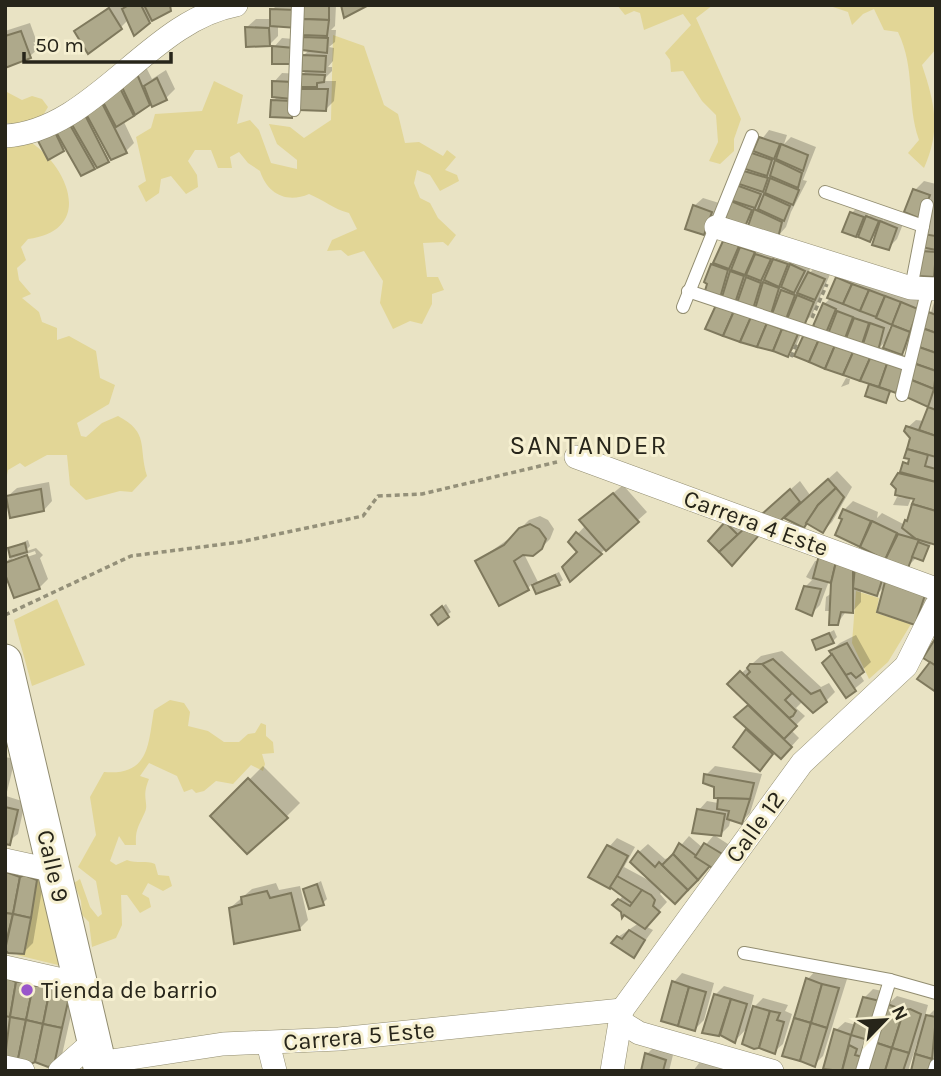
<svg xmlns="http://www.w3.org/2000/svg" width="941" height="1076" viewBox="0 0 941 1076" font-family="Karla,sans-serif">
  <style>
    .green { fill: #e2d696 }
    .shadow { fill: #0003; fill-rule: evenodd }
    .building { fill: #aea98b; stroke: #7f795d; stroke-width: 2 }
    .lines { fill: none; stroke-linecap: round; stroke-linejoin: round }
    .lane-casing { stroke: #928d70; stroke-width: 14 }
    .street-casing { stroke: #928d70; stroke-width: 24 }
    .secondary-casing { stroke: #928d70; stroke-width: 35 }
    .path { stroke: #949079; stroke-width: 3.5; stroke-dasharray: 5 3.5; stroke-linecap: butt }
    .lane { stroke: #fff; stroke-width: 12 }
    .street { stroke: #fff; stroke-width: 23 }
    .secondary { stroke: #fff; stroke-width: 33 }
    .poi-dot { fill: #9956ca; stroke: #f6f0d1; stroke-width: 2.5 }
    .labels { text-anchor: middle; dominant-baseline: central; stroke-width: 6; stroke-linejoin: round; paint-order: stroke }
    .street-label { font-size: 24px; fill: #27251a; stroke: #f6f0d1 }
    .poi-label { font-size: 24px; fill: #27251a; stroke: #f6f0d1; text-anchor: start }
    .neighbourhood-label { font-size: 26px; letter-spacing: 2px; fill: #27251a; stroke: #f6f0d1 }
  </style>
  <rect width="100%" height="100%" fill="#e9e3c4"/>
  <!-- green -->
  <g class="green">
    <path d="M617,5H713L696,18L741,119L734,139V151L720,164L709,161L718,142L716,115L702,101L683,71L671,72L670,60L665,53L691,25L683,14L644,30L640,13L634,11L625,15Z"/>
    <path d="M827,5H936V49L922,65C935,104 941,130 924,168L908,153L919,140C906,102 916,70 898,32L884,30L874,9L863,14L852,25L848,12Z"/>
    <path d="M333,35L364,46L384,105L398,114L405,143L419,142L443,156L447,150L456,157L445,170L457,175L459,181L440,191L430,175L417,170L414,183L420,198L430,203L438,218L456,235L448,246L443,242L423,243L427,277H438L444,290L432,294V304L422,324L410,321L393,329L380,303L383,281L364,251L348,256L341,250L327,251L332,240L357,229L349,213C333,209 324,200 309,194C286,204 267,193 260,171L248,163L239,152L230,157L232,168H218L211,150H195L188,161L197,175L198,187L186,194L171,176L161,179L159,193L146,202L138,186L146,181L136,137L151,128L155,114L202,111L214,81L243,95L237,124L250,120L259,130L271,163L297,169V160L277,144L269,124L290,127L304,138L331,120Z"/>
    <path d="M5,91L22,100L32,96L42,99L48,107L42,117L20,123H5Z"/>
    <path d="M5,134C12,135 21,135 26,139C68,164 96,230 28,239L21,247L26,260L17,268L19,280L31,294L22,298L39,312L42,322L57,328V340L69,336L96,351L100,378L115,385L109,404L77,423L81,436L86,437L102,423L118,416C150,433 138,447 147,476L132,492L120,491L86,500L70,485L67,455H47L25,467L20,463L8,470L5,486Z"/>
    <path d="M856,591L879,598L876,613L911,624L888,662L869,679L852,643Z"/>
    <path d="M57,599L85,665L32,686L14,620Z"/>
    <path d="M170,700L184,703L190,712L188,726L208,731L224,742H239L248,734L255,733L261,723L266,725V736L273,742L274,753L262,754L265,764L263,771L251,765L233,784L216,781L204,791L196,793L192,789L184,792L177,776L149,763L140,776L149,779C141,798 149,802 145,812C139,826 135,829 136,845H125L119,836L110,861L116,865L127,860C137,864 146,860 155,864L158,875L169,876L172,886L163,891L148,883L142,894L149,898L151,907L140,913L127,895H121L122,925L116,938L92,947L89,922L82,915L81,901L74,883L80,879L90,907L98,917L102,914L96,881L78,867L96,835L90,797L104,772C150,776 148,744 154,710Z"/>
    <path d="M34,877L43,879L62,966L17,955L24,953L37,881Z"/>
  </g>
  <!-- shadow -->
  <g class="shadow">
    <path d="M111,5H121L124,10L129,5H174L149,22L129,19L120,28L76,31Z"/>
    <path d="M277,5H336L335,26L331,30H336L335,42L329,47L334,48L333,61L328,67H332V71L322,81H336L334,101L325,110L273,101L278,96L274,82L282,73L303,74L308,69L303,56L310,49L302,48L273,62L274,47L282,38L304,40L308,34L304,19L278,25V36L269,45L247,27L256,19H272V10Z"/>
    <path d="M30,23L39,48L30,56L5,66V31Z"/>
    <path d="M146,67L152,79L166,70L175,89L166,98L153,105L152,102L123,120L134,143L126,151L109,159L91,122L88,123L97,164L82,174L67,146L63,150L40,142Z"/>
    <path d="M769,130L787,135L784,144L791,137L816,147L803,180L807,181L791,212L786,227L778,236L754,215L744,225L732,202L737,186L749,168L751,153Z"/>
    <path d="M924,181L936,184V273L933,275L923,252L928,247L925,235L928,231H926L928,215L906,211L915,190Z"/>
    <path d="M703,198L719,203L713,224L704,233L694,206Z"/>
    <path d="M860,204L871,208L868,217L876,208L886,212L883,221L891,213L905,219L897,239L888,248L879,231L870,240L865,225L855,235L845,231L852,213Z"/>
    <path d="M746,238L742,247L750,239L778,250L773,261L783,252L796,255L792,264L800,256L813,262L807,276L818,264L832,270L812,315L803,324L805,325L796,346L788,355L708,328L727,288L719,296L712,265ZM778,304L774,314L770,313ZM793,310L789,320L785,318Z"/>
    <path d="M846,269L926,300L910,345L901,354L916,359L936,296V544L932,542L923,559L917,557L906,568L936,578L928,609L914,623L886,585L877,594L861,589V602L853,611L847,610L837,624L831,611H825L826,597L832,593V582L829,581L820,605L811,614L805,587L812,580L806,577L815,561L903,564L837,535L845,519L844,510L853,501L878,512L877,518L882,513L905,525L916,497L912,496L908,506L893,505L897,497L907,498L899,474L910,458L906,457L912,438L907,428L916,420L924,421L930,406L892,390L886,401L871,385L873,383L807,333L816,324L824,304L831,298L837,278ZM891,323L895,324L891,334L888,333ZM889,338L885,348L880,347Z"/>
    <path d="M846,378L850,379L849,384L841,387Z"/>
    <path d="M837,471L852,487L832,522L823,531L807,522L804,526L784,516L773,505L800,481L810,495Z"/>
    <path d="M49,482L52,501L44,510L8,496L17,488Z"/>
    <path d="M623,485L647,512L601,553L580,552L570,542L586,525L590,512Z"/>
    <path d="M735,515L756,519L740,555L710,541Z"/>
    <path d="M540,516L548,520L554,529L550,539L541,548L524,554L538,582L559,572L563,580L559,583L537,592L533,583L528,588L477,561L513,536L529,520Z"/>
    <path d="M28,540L30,546L24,552L36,548L43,555L40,558L48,579L39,588L5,569V563L12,556L10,548ZM35,551L36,554L12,562V559Z"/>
    <path d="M446,604L451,612L447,615L437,611Z"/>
    <path d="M834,630L837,637L833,641H814Z"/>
    <path d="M856,635L871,662L859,673L864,681L847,695L831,651L840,643Z"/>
    <path d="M782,651L821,687L829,683L835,692L826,701H803L796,708L805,716L791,730L799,738L790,748L774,752L760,768L736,747L749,729L736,717L750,704L729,684L761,656Z"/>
    <path d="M5,757L15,759L6,796L25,802L18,834L5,844Z"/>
    <path d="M263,766L300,803L286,817L213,816Z"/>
    <path d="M715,766L762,774L750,813L741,822L731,818L729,826L720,835L699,810L707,801L718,803L716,786L706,775Z"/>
    <path d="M714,835L731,846L710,864L663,890L660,894L667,902L645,926L653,930L634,956L618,937L639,923L614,905L624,895L611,886L609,847L617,838L635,847L624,867L652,882L639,852L648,844L665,859L671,857L689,836L703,848Z"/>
    <path d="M5,864L45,872L33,943L24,952L5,949Z"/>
    <path d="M321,881L327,899L323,903L305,890Z"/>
    <path d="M276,883L279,890L300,886L308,920L299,929L230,908L252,889Z"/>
    <path d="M5,969L78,984L62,1055L53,1064L5,1056Z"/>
    <path d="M816,970L847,979L823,1056L814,1065L808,979Z"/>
    <path d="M682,973L714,983L704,1020L695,1029L674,982Z"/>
    <path d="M724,986L754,995L750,1011L763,998L788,1005L785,1011L792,1014L783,1044L774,1052L748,1027L735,1041L720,1034L704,1031L715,995Z"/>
    <path d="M873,989L887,992L861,1071L825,1068L836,1030L845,1022L856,1025L864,998Z"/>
    <path d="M897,996L928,1005L924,1020L936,1008L934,1071L917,1043L908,1071H868L888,1004Z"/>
    <path d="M656,1045L674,1051L669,1071H643L647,1054Z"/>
    <path d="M703,1058L732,1071H693Z"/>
  </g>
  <!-- building -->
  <g class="building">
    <path d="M129,5H141L150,23L134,36L122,9Z"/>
    <path d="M144,5H170L171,11L152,21Z"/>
    <path d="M303,5H329V20L303,19Z"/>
    <path d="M341,5H366L367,6L344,18Z"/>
    <path d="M109,8L122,29L88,54L74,31Z"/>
    <path d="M270,9L297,10V28L270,26Z"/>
    <path d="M303,19L329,20L327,36L302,35Z"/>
    <path d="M245,27L269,28L270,46L246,47Z"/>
    <path d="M21,31L31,58L5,68V36Z"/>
    <path d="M303,37L328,38L327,53L302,50Z"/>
    <path d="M272,46L294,48V64H272Z"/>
    <path d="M302,55L326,56L325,72L301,71Z"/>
    <path d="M137,74L150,105L135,115L121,85Z"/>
    <path d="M301,74L325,75L324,82L317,83V87H301Z"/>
    <path d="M157,78L167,100L152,107L144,86Z"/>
    <path d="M272,81L293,82L292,99L272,97Z"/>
    <path d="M119,86L134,116L116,127L101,98Z"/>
    <path d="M300,89H328L326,111L299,110Z"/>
    <path d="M271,100L292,101V118L270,117Z"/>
    <path d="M102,103L127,153L111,160L85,112Z"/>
    <path d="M85,115L109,162L97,168L71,123Z"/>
    <path d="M70,125L95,169L81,176L56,132Z"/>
    <path d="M55,132L64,151L48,160L38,141Z"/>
    <path d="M759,137L780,144L774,159L753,151Z"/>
    <path d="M781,144L808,155L803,171L776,159Z"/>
    <path d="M749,152L772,160L767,176L742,168Z"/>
    <path d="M775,160L802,173L798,188L770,176Z"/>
    <path d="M744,171L768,178L763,192L739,184Z"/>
    <path d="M770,178L799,190L793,205L765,193Z"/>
    <path d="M736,185L761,194L755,208L730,200Z"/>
    <path d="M913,189L930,195L921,219L904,212Z"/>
    <path d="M764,194L790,206L784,221L758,209Z"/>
    <path d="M731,201L752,210L745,227L725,218Z"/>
    <path d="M693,205L712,212L704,235L685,229Z"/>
    <path d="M754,209L782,222L778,238L748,226Z"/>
    <path d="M850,212L864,217L856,237L842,232Z"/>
    <path d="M866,216L879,221L870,242L858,237Z"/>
    <path d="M880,221L897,228L889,250L872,245Z"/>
    <path d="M923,234L936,236V250L921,247Z"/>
    <path d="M723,241L739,246L729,269L713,263Z"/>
    <path d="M740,247L755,252L745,275L731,270Z"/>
    <path d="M921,251L936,252L934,277L918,276Z"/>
    <path d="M755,254L771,259L761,281L746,275Z"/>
    <path d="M773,259L788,264L779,287L764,280Z"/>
    <path d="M711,264L728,270L720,298L704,294L707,284L704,282Z"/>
    <path d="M790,264L805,271L794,293L781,287Z"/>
    <path d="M730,271L744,276L735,303L722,297Z"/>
    <path d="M808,272L825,279L815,300L797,293Z"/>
    <path d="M746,277L761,283L753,309L737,303Z"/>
    <path d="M836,277L852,284L843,304L827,298Z"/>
    <path d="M763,282L779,288L771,314L755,309Z"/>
    <path d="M852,284L869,290L860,311L843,304Z"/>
    <path d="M781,290L795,295L786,319L772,314Z"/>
    <path d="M869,290L885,296L876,317L860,311Z"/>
    <path d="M797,295L814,302L804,326L787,319Z"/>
    <path d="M885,296L901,302L892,325L876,318Z"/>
    <path d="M901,302L918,309L910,332L892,325Z"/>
    <path d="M823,303L836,309L826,333L813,326Z"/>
    <path d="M716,305L734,311L723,336L705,329Z"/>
    <path d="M734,311L751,317L740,342L723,336Z"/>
    <path d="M837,311L853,317L844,341L828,334Z"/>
    <path d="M926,311L936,315V333L922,328Z"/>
    <path d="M751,317L767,323L757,347L740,342Z"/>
    <path d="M854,318L869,323L861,347L845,341Z"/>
    <path d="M767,323L782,329L773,351L757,347Z"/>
    <path d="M870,323L884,328L878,351L862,347Z"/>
    <path d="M892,325L910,332L902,355L883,348Z"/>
    <path d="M922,328L936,333V353L916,346Z"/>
    <path d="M782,329L798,334L788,357L773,351Z"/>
    <path d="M805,332L820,337L809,362L794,356Z"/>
    <path d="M820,337L836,343L825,369L809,362Z"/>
    <path d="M836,343L854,350L843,375L825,369Z"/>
    <path d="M916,346L936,353V371L913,363Z"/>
    <path d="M854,350L871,356L860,381L843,375Z"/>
    <path d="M871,356L888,361L879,387L860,381Z"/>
    <path d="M888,361L907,367L896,393L879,387Z"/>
    <path d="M913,363L936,371L934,389L909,379Z"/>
    <path d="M909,379L934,389L928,407L904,396Z"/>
    <path d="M869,384L890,391L886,403L865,396Z"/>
    <path d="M928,407L936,410V436L919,430Z"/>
    <path d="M906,426L936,436V457L907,449L910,438L904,431Z"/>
    <path d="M907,449L928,455L925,466L936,469V482L900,472L903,462L908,464L909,459L904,458Z"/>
    <path d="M898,473L936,482V511L912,504L914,499L895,495L896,489L891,484Z"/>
    <path d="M828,479L836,488L818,505L804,528L784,518Z"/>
    <path d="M836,488L844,497L823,533L806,523L818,505Z"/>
    <path d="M41,489L44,511L10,518L6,496Z"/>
    <path d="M790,489L800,502L779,522L762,514Z"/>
    <path d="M613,493L639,522L606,551L579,520Z"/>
    <path d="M912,504L936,511V545L916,539L902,528L905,520L907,521Z"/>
    <path d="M843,509L871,521L860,547L835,535L842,519L839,518Z"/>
    <path d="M872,521L897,533L885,560L860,547Z"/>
    <path d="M725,522L738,535L719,552L708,541Z"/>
    <path d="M530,524L539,529L546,539L542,549L533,556L523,555L514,561L529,590L499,606L475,561L504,545L519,528Z"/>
    <path d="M746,527L761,533L732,566L719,552Z"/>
    <path d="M576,532L602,554L570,582L562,567L577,552L568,542Z"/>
    <path d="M898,534L919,540L908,568L885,560Z"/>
    <path d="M918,542L929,546L923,561L912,557Z"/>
    <path d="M25,543L27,552L10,557L8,548Z"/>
    <path d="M27,555L40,589L14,598L5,574V563Z"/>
    <path d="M819,555L837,557L831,583L813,578Z"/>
    <path d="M836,562L853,569V613L841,612L838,625H829L831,583Z"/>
    <path d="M855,567L883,577L877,596L853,588Z"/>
    <path d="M555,575L560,585L536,594L532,585Z"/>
    <path d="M886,578L926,592L915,625L877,612Z"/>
    <path d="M804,586L821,589L812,616L796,609Z"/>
    <path d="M442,606L449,617L438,625L431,615Z"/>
    <path d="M829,633L834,643L816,650L812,640Z"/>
    <path d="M935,639H936V666L923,658Z"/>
    <path d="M847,643L864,672L856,678L851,673L846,675L829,651Z"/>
    <path d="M832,654L856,691L846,698L822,663Z"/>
    <path d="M773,659L811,694L820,690L827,702L813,713L762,664Z"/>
    <path d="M930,662L936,666V692L917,679Z"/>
    <path d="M750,664H762L792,693L785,700L796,711L793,716L789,718L746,676L750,672L747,668Z"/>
    <path d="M740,671L797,726L784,739L727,684Z"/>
    <path d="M748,705L792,747L781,759L734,717Z"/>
    <path d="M746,729L773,754L760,771L733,747Z"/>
    <path d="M704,774L754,783L750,799L714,798V787L703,783Z"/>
    <path d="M248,778L288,818L247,854L210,816Z"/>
    <path d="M718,798L750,799L742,824L727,819L729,811L717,809Z"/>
    <path d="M5,807L18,810L10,845L5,844Z"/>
    <path d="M697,809L725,814L721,836L692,833Z"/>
    <path d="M679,843L710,866L698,880L673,854Z"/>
    <path d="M704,843L724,855L714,869L695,857Z"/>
    <path d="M607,845L628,856L610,889L588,877Z"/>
    <path d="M638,851L655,867L659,862L688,890L675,904L630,862Z"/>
    <path d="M673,854L698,880L688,890L662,865Z"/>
    <path d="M6,872L20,877L13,914L5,913Z"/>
    <path d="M24,875L37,880L31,918L13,914L20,877Z"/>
    <path d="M617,876L642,890L633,904L610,887Z"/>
    <path d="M317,884L324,905L309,909L303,889Z"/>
    <path d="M642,890L651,895L655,900L653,906L660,912L645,929L624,915L622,918L621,912L612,905L618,899L630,906Z"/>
    <path d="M267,891L270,898L291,893L300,930L234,944L229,908L242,904L241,897Z"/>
    <path d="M5,913L13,914L5,947Z"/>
    <path d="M13,914L31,918L24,954L8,953L5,950Z"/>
    <path d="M629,930L645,940L634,958L611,943L617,936L622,939Z"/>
    <path d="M5,977L16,982L10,1017L5,1016Z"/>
    <path d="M806,978L822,984L811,1023L794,1018Z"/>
    <path d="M672,981L689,987L678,1026L661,1021Z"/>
    <path d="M16,982H30L33,986L26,1020L10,1017Z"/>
    <path d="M822,984L839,988L827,1028L811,1023Z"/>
    <path d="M33,986H47L50,989L43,1024L26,1020Z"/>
    <path d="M54,987L70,993L62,1028L43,1024L50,989Z"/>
    <path d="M689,987L706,992L695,1031L678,1026Z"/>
    <path d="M714,994L731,999L719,1036L702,1033Z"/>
    <path d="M863,997L880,1001L868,1040L851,1035Z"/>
    <path d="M731,999L747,1004L735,1043L720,1035Z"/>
    <path d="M887,1004L904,1010L892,1048L874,1042Z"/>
    <path d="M753,1006L770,1011L759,1048L754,1049L742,1044Z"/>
    <path d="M910,1009L921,1014L909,1053L892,1048L904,1010Z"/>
    <path d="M770,1011L780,1013L777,1020L784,1022L775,1054L759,1048Z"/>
    <path d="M926,1015L936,1017L932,1059L915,1054Z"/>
    <path d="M10,1017L26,1020L18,1059L5,1058Z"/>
    <path d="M794,1018L811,1023L800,1061L782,1056Z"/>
    <path d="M26,1020L43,1024L35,1062L31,1064L18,1059Z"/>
    <path d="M811,1023L827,1028L815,1067L800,1061Z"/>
    <path d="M43,1024L62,1028L54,1065L48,1067L35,1062Z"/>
    <path d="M834,1029L851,1035L842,1071L823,1069Z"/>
    <path d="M874,1042L892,1048L885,1071H866Z"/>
    <path d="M849,1045L857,1049L855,1055L863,1057L858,1071H842Z"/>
    <path d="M892,1048L909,1053L903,1071H885Z"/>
    <path d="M645,1053L666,1060L663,1071H641Z"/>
    <path d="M915,1054L932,1059L929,1071H911Z"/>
  </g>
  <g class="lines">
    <!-- lane casing -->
    <g class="lane-casing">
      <g id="lane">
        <path d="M294,110L298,5"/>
        <path d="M825,192L923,226"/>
        <path d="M911,288L927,205"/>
        <path d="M688,291L909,365"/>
        <path d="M683,307L752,136"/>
        <path d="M902,395L928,288"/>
        <path d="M744,953L890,980L936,993"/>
        <path d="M862,1071L890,980"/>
        <path d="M934,1071L936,1065"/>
      </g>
    </g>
    <!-- street casing -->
    <g class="street-casing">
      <g id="street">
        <path d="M5,136C94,131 149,21 236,5"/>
        <path d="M716,227L911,288L936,289"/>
        <path d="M576,457L936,589"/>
        <path d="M5,860L55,871"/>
        <path d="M5,967L80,984"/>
        <path d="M621,1022L639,1033L772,1071"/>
        <path d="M268,1043L275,1071"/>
        <path d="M98,1063L223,1044L339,1039L622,1010"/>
        <path d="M5,1067L23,1071"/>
        <path d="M60,1071L93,1042"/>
        <path d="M612,1071L622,1010L802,763L906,666L936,606"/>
      </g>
    </g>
    <!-- secondary casing -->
    <g class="secondary-casing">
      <path id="secondary" d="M5,661L101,1071"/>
    </g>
    <!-- path -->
    <g class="path">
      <path d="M812,318L827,284"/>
      <path d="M791,357L797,343"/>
      <path d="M5,615L131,556L240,542L363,516L378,496L422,494L557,462"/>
    </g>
    <!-- lane -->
    <use href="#lane" class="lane"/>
    <!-- street -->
    <use href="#street" class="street"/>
    <!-- secondary -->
    <use href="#secondary" class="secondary"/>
  </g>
  <!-- markers -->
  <circle class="poi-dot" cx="27" cy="990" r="7"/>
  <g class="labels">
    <!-- street labels -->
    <g class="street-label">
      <text transform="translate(756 523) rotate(20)">Carrera 4 Este</text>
      <text transform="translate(755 827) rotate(-54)">Calle 12</text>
      <text transform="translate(53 866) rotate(77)">Calle 9</text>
      <text transform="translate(359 1036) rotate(-5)">Carrera 5 Este</text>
    </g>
    <!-- poi labels -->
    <g class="poi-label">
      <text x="41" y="990">Tienda de barrio</text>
    </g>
    <!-- neighbourhood labels -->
    <g class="neighbourhood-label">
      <text x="589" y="445">SANTANDER</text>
    </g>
  </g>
  <!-- border -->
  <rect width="941" height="1076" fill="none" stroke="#27251a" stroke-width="14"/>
  <!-- north arrow -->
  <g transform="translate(885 1020) rotate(65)" stroke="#f6f0d1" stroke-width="5" paint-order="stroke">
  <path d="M0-5L12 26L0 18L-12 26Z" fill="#27251a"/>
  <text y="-10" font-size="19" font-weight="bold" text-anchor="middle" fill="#27251a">N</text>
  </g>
  <!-- scale -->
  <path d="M24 52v10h147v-10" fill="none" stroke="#27251a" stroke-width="3.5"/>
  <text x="35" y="52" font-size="21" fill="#27251a" stroke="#f6f0d1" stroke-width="5" paint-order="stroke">50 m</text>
</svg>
